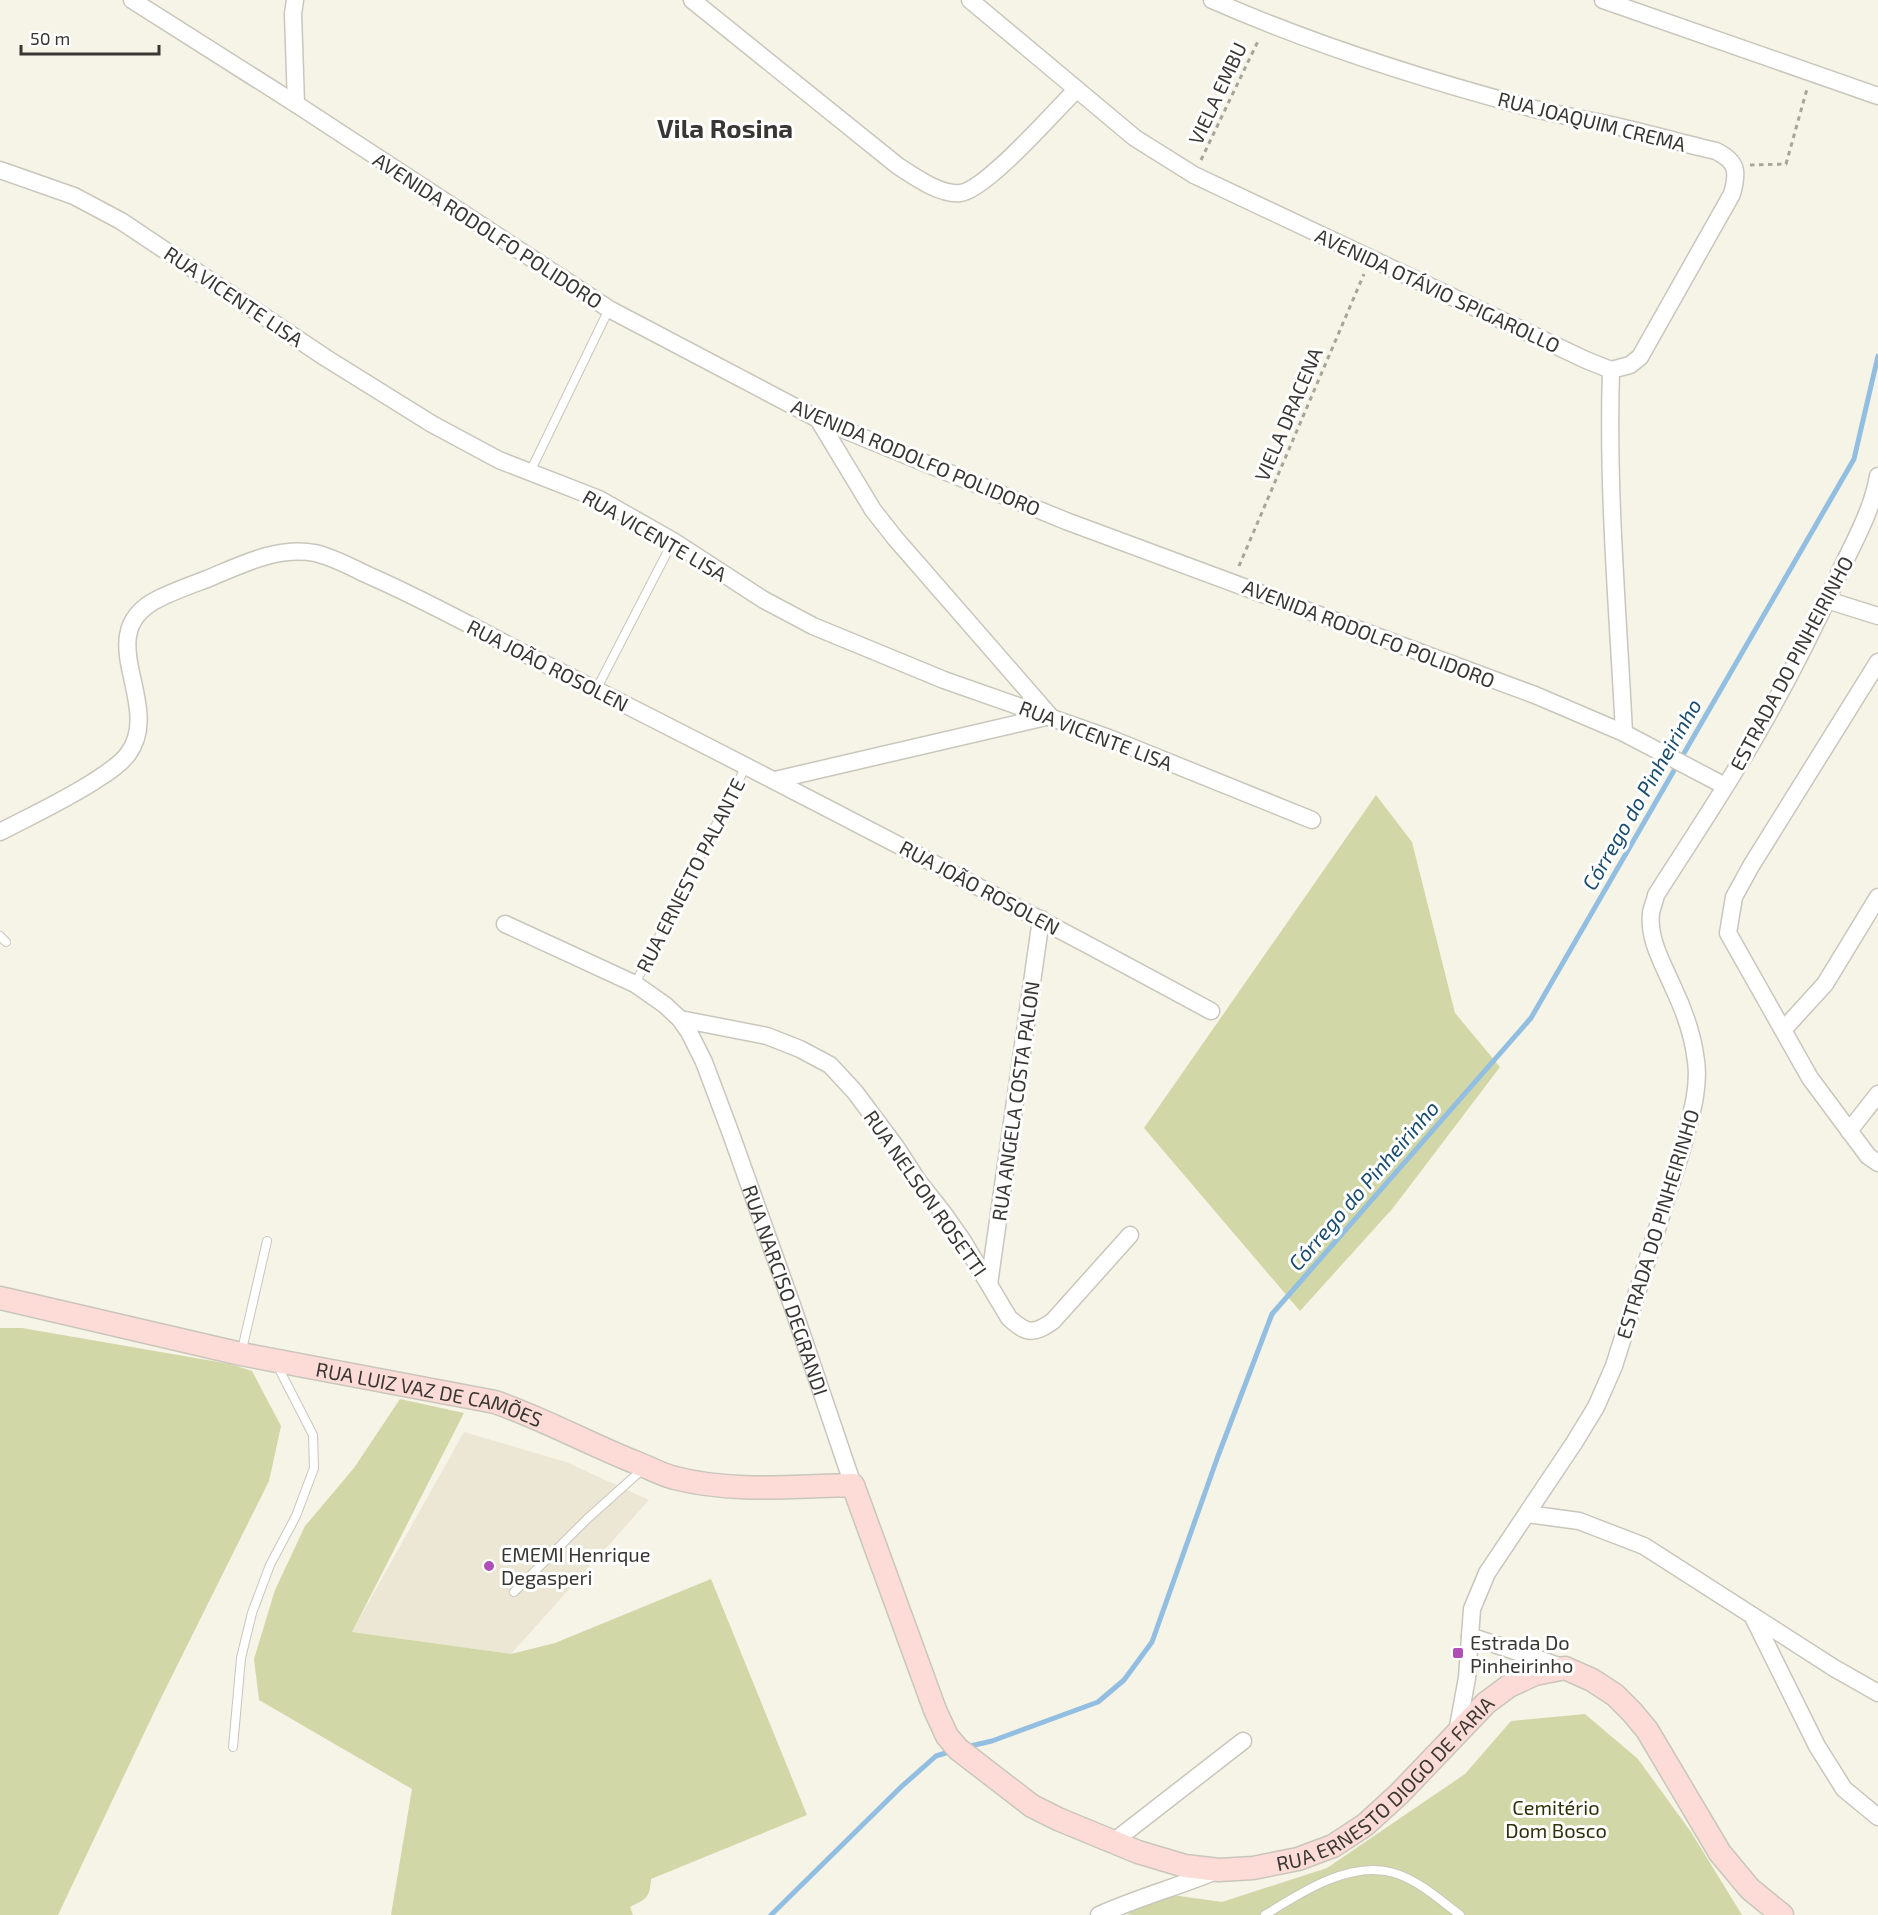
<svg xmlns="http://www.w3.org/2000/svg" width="1878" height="1915" viewBox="0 0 1878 1915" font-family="'Exo 2',sans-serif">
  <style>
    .built { fill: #ece7d4 }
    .green { fill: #d2d7a7 }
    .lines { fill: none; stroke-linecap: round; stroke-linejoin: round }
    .stream { stroke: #92bee1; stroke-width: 5 }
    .service-casing { stroke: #c9c6bb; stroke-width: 10 }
    .minor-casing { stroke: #c9c6bb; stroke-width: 19 }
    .secondary-casing { stroke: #c9c6bb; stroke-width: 25 }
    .path { stroke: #a6a49b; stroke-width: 3; stroke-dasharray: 4.5 4.5; stroke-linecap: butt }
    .service { stroke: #fff; stroke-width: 8 }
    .minor { stroke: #fff; stroke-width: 16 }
    .secondary { stroke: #fddcd7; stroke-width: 22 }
    .poi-dot { fill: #ae4fb8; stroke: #fff; stroke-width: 2 }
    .labels { text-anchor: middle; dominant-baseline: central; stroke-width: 6; stroke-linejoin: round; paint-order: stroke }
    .street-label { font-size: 20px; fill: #393733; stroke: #fff }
    .poi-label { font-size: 20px; fill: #393733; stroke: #fff; text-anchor: start }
    .park-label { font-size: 20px; fill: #2f3209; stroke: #fff }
    .water-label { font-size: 21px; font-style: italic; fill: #194c6e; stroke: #fff }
    .district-label { font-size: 26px; font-weight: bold; fill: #393733; stroke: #fff }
  </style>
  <rect width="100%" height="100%" fill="#f6f3e7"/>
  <!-- built -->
  <path class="built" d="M464,1432L566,1462L649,1500L511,1654L352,1632Z"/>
  <!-- green -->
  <g class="green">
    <path d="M1376,795L1412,842L1455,1013L1500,1067L1393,1208L1300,1311L1144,1128Z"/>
    <path d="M0,1328H22L230,1364L252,1371L281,1426L269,1481L158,1704L58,1915H0Z"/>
    <path d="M400,1399L464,1413L352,1632L511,1654L555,1643L711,1579L807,1815L651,1879C650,1898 646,1899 630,1907L633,1915H391L412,1789L259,1700L254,1659L275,1590L305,1526L354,1468Z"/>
    <path d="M1585,1714L1638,1759L1691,1832L1742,1915H1127L1158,1893L1222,1902L1327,1868L1465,1774L1511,1721Z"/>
  </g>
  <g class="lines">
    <!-- stream -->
    <g class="stream">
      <path d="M966,1747L992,1741L1098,1702L1124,1680L1152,1642L1218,1456L1272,1314L1531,1018L1854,459L1878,356"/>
      <path d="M771,1915L901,1787L936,1756L952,1751"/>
    </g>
    <!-- service casing -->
    <g class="service-casing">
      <g id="service">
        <path d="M530,472L609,309"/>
        <path d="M596,690L673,541"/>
        <path d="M0,936L6,942"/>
        <path d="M635,984L746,766"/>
        <path d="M241,1354L267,1241"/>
        <path d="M514,1592L587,1519L644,1468"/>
        <path d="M233,1747L241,1658L252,1613L270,1565L296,1516L314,1468L313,1435L276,1363"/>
        <path d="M1265,1915C1300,1893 1350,1860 1394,1873C1418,1880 1440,1900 1460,1915"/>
      </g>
    </g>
    <!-- minor casing -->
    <g class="minor-casing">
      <g id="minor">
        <path d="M132,0L296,104L609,309L818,419L1066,521L1535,695L1624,733L1725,786"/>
        <path d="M295,0L293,14L296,104"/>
        <path d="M692,0L898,166C915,177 940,195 960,193C985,191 1055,111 1076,90"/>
        <path d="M970,0L1135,138L1194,175L1586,360L1611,370"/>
        <path d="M1212,0C1317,46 1425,80 1535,109C1564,116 1594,121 1624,128C1655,135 1685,144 1716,151C1738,162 1738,172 1732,194L1640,357L1630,365L1611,370"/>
        <path d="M1603,0L1878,96"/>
        <path d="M0,170L74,196L121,221L326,358L432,424L499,460L599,499L673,541L764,600L813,626L944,680L1109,738L1312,820"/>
        <path d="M1611,370C1607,491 1618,612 1624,733"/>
        <path d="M1827,600L1878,616"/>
        <path d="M1878,662L1751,866L1734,897L1728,933L1810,1078L1868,1156L1878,1163"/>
        <path d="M775,780L1050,716L895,538L873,510L818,419"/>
        <path d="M0,832C31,816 63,801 93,782C105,774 119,766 128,754C165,704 88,634 158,599C174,591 191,585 207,579C241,565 277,546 315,553C333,557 353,568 370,576C432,603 491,637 551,667C773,779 993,893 1211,1011"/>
        <path id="s1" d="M505,924L635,984L665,1005L680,1019L689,1032L704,1062L731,1134L792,1305L853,1485"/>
        <path d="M680,1019L767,1036L800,1049L830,1065L855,1092L896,1147L918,1181L944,1214L963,1241L1009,1318C1027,1334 1033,1335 1053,1321L1130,1235"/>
        <path d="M1783,1030L1825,984L1878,897"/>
        <path d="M1849,1131L1878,1094"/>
        <path d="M989,1284L1041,919"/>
        <path d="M1527,1514L1579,1521L1644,1546L1834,1668L1878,1693"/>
        <path d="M1753,1617L1817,1746L1844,1789L1878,1817"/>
        <path d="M1470,1636L1565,1668"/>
        <path d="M1457,1732L1467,1678L1472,1609L1487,1573L1574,1443L1596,1407L1614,1366L1683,1146C1690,1119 1700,1089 1696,1061C1693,1035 1684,1010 1673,987C1663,964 1648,939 1651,913C1652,907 1655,901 1656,895C1691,840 1728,785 1760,729C1788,680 1814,629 1837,578C1852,545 1872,512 1878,476"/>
        <path d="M1113,1842L1243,1741"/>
        <path d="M1099,1915C1137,1898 1177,1887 1216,1871"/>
      </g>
    </g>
    <!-- secondary casing -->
    <g class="secondary-casing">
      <g id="secondary">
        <path id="s2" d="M0,1298L241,1354L495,1402C544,1419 589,1444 637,1463C650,1468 662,1475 675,1478C733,1493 794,1486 853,1485L935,1710L947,1736L958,1749L1032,1806L1058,1819L1138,1852L1185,1866L1219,1870L1253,1868L1298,1859L1333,1846L1365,1825L1400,1793L1486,1703L1509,1686L1535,1674L1565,1668L1592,1680L1615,1695L1632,1712L1647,1730L1720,1853L1750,1889L1782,1915"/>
      </g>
    </g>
    <!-- path -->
    <g class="path">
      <path d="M1201,160L1259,39"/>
      <path d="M1750,165L1786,164L1807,89"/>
      <path d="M1239,566L1364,274"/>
    </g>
    <!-- service -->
    <use href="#service" class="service"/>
    <!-- minor -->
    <use href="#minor" class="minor"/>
    <!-- secondary -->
    <use href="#secondary" class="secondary"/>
  </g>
  <!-- markers -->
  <g class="poi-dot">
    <circle cx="489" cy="1566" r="6"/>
    <rect x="1452" y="1647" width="12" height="12" rx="3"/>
  </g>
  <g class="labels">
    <!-- street labels -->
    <g class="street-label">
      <text transform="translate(1217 93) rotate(-65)">VIELA EMBU</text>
      <text transform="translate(1592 121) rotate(14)">RUA JOAQUIM CREMA</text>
      <text transform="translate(488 230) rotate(33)">AVENIDA RODOLFO POLIDORO</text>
      <text transform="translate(1438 290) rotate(25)">AVENIDA OTÁVIO SPIGAROLLO</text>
      <text transform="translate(234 296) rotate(34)">RUA VICENTE LISA</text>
      <text transform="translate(1288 414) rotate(-67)">VIELA DRACENA</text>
      <text transform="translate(916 457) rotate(23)">AVENIDA RODOLFO POLIDORO</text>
      <text transform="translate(655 535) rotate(30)">RUA VICENTE LISA</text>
      <text transform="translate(1369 633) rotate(21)">AVENIDA RODOLFO POLIDORO</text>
      <text transform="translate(1791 663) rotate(-62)">ESTRADA DO PINHEIRINHO</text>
      <text transform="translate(548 665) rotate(27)">RUA JOÃO ROSOLEN</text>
      <text transform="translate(1096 735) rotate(21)">RUA VICENTE LISA</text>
      <text transform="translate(690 875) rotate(-63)">RUA ERNESTO PALANTE</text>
      <text transform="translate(980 887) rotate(28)">RUA JOÃO ROSOLEN</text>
      <text transform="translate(1015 1101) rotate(-82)">RUA ANGELA COSTA PALON</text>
      <text transform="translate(926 1193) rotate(55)">RUA NELSON ROSETTI</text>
      <text transform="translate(1657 1224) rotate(-73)">ESTRADA DO PINHEIRINHO</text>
      <text stroke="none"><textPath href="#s1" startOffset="492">RUA NARCISO DEGRANDI</textPath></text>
      <text stroke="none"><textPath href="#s2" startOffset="440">RUA LUIZ VAZ DE CAMÕES</textPath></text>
      <text stroke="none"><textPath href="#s2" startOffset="1653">RUA ERNESTO DIOGO DE FARIA</textPath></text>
    </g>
    <!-- poi labels -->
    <g class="poi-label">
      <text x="501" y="1554">EMEMI Henrique<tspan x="501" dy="23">Degasperi</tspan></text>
      <text x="1470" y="1642">Estrada Do<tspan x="1470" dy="23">Pinheirinho</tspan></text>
    </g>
    <!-- park labels -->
    <g class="park-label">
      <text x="1556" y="1807">Cemitério<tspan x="1556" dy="23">Dom Bosco</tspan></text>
    </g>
    <!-- water labels -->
    <g class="water-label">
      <text transform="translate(1641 794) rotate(-60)">Córrego do Pinheirinho</text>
      <text transform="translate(1363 1185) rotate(-49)">Córrego do Pinheirinho</text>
    </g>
    <!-- district labels -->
    <g class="district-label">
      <text x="725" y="127">Vila Rosina</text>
    </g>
  </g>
  <!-- scale -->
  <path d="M21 45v9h138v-9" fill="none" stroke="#393733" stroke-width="3"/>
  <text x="30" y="45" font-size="18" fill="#393733" stroke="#ffffff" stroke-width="4.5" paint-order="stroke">50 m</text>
</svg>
